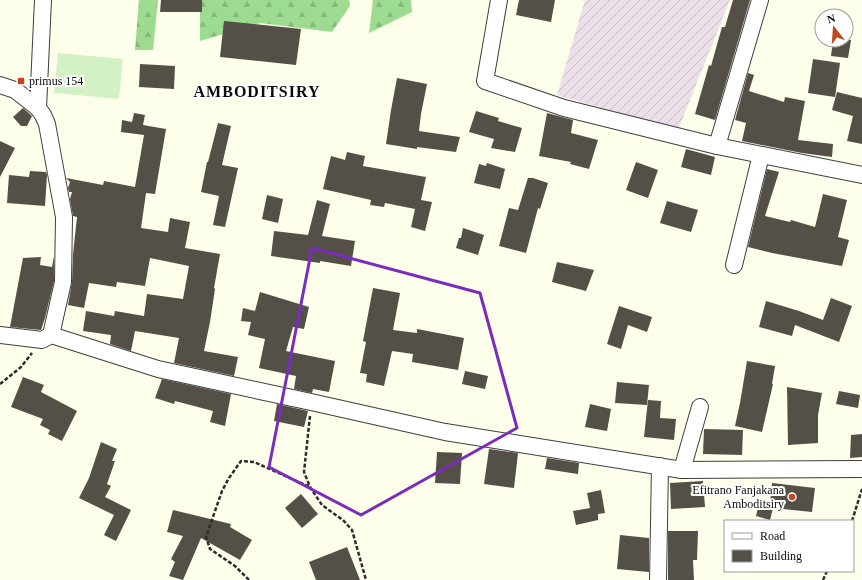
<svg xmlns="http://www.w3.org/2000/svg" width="862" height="580" viewBox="0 0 862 580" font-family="Georgia,serif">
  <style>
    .industrial { fill: url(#industrial-furrows) }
    .forest { fill: url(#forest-firs) }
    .pitch { fill: #d4f1c5 }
    .building { fill: #545047 }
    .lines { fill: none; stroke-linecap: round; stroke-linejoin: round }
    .minor-casing { stroke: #3e3e3e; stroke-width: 18 }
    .path { stroke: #2d2d2d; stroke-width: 2.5; stroke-dasharray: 4 2; stroke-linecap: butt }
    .minor { stroke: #fff; stroke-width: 16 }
    .marked { fill: none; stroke: #7b2cbf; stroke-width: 3; stroke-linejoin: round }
    .poi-dot { fill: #c0471f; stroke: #fff; stroke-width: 1.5 }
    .labels { text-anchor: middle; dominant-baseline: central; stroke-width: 4; stroke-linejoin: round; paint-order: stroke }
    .poi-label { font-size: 12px; fill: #0b0b0b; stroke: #fff; text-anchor: start }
    .district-label { font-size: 16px; font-weight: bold; letter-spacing: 1px; fill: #0b0b0b; stroke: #fff }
  </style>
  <defs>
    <pattern id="industrial-furrows" width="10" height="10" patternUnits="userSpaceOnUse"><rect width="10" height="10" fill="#ebdfe9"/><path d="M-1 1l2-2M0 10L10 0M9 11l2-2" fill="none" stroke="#c8bec6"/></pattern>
    <pattern id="forest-firs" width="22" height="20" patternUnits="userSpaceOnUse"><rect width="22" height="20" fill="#9ddb91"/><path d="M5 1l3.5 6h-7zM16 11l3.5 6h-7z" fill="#86bb7c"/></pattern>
  </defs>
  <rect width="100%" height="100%" fill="#fdffea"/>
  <!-- industrial -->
  <path class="industrial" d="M585,0H730L678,130L557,95Z"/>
  <!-- forest -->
  <g class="forest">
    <path d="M139,0H158L153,50H135Z"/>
    <path d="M200,0H349L350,6L332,32L260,23L200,41Z"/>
    <path d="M373,0H411L412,12L369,33Z"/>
  </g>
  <!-- pitch -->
  <path class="pitch" d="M58,53L123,59L119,99L54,93Z"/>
  <!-- building -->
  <g class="building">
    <path d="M161,0H202V12H160Z"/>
    <path d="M519,0H555L551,22L516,15Z"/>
    <path d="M733,0H750L715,120L695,114L709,65L711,66L722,27H725Z"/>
    <path d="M224,21L301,29L296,65L220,57Z"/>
    <path d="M833,40H851L848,58L831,56Z"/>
    <path d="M813,59L840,63L835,97L808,93Z"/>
    <path d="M140,64L175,66L174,89L139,87Z"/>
    <path d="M748,73L754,75L749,91L784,102L785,97L805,101L798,140L833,144L832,157L802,153L742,141L746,123L735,120Z"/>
    <path d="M397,78L427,84L421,114L419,131L460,137L456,152L417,147V149L386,144L391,110Z"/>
    <path d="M837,92L862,98V144L847,141L853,116L832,110Z"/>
    <path d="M23,108L32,116L27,126H21L13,117Z"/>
    <path d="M476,111L499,118L498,121L522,128L515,152L491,148L494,139L469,132Z"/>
    <path d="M134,113L145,115L143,125L166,129L155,194L146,193L141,228L168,232L170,218L190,222L185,248L220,254L214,288L215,289L210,322L204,351L238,357L234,376L174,363L179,338L135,331L131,351L110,344L111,335L83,331L86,311L114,316L115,311L144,316L147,294L183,299L189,266L150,258L145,286L117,282L116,287L89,283L84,308L68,305L72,282L73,254L77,217L73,216L70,199L72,192H69L68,188L70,182L66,178L103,185L104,181L135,187L144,135L121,132L122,120L132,122Z"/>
    <path d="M547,113L573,120L571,133L598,140L589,169L570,164L571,162L539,156Z"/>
    <path d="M218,123L231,126L222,165L238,168L225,227L213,225L219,196L201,192L207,162H208Z"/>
    <path d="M0,141L15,148L0,177Z"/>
    <path d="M686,149L715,157L711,175L681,167Z"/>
    <path d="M347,152L365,156L363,166L426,177L421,200L432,202L425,231L411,227L415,209L385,203L384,207L370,205L371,200L323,189L331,156L345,160Z"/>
    <path d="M636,162L658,170L648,198L626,190Z"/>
    <path d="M487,163L505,169L500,189L474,183L479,164L486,166Z"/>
    <path d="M767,169L779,172L765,216L790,222L791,220L815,227L823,194L847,200L838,237L849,240L842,266L772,253L748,247Z"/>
    <path d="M30,171L46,172L47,175L45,206L7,203L9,175L29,177Z"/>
    <path d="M528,178H533L548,183L540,209L538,208L526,253L499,246L509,208L518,210Z"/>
    <path d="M267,195L283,199L278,223L262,219Z"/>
    <path d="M317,200L330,204L322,236L355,241L351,266L320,261V263L271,256L274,231L308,235Z"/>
    <path d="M667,201L698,210L691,232L660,223Z"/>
    <path d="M463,228L484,235L478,255L456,248L459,238H461Z"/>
    <path d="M54,256V281L45,318L41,330L10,327L23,258L41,257L40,265L52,267Z"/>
    <path d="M557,262L594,270L586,291L552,282Z"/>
    <path d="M373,288L400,293L393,330L417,333V329L464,338L458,370L412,362L413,354L392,351L384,386L366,382L367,374L360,373L366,342L363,341Z"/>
    <path d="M260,292L309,307L304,329L293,327L286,351L335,361L329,392L313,389L312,393L294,389L296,376L259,368L265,339L248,335L251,322L241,321L243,308L255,311Z"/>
    <path d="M831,298L852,306L839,342L795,325L792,336L759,327L766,301L799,311L823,320Z"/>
    <path d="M619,306L652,317L647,332L628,325L621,349L607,344Z"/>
    <path d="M747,361L775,366L772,384H773L762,432L735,426L740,403Z"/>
    <path d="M465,371L488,376L485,389L462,384Z"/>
    <path d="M23,377L44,385L41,392L77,411L62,441L48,434L50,430L40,425L43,419L11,407Z"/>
    <path d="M162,379L231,394L225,426L210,422L213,411L175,401L174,404L155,398Z"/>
    <path d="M617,382L649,385L647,405L615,403Z"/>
    <path d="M787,387L822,393L818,415V443L788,445Z"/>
    <path d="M839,391L860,395L858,408L836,404Z"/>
    <path d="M648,400L661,401L660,418L676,419L674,440L644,437Z"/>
    <path d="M277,404L308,411L304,427L274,421Z"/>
    <path d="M590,404L611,409L607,431L585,427Z"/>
    <path d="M704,429L743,430L742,455L703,454Z"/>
    <path d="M862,434V457L850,458L851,435Z"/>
    <path d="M101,442L117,449L112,461H115L107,484L111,486L105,497L131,510L116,541L104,535L114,515L79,498L89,478Z"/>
    <path d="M489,449L518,453L514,488L484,484Z"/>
    <path d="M437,452L462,453L460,484L435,483Z"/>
    <path d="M547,458L579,463L578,474L545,469Z"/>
    <path d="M703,481L705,507L671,509L670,483Z"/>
    <path d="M772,483L815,488L812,512L773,508L770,520L756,516L759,503L770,505Z"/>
    <path d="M601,490L605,513L598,514V520L576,525L573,511L590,508L587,493Z"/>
    <path d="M301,494L318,514L302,528L285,508Z"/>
    <path d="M173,510L231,524L230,527L252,540L240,560L201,538L183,580L169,576L175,562L171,559L183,536L167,532Z"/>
    <path d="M668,531H698L697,560H693L694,580H668Z"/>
    <path d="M620,535L649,538V572L617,569Z"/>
    <path d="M347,547L360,580H316L309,562Z"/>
  </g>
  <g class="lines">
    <!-- minor casing -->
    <g class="minor-casing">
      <g id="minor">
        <path d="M499,0L485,81L564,108L717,146L862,175"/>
        <path d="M0,85L15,90L38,108L43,115L47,124L64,217L63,282L51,335L42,340L0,335"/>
        <path d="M38,108L43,0"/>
        <path d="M717,146L760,0"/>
        <path d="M734,265L761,155"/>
        <path d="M51,335L158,369L311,402L445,432L682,470L862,469"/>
        <path d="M682,470L700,407"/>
        <path d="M658,580L660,466"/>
      </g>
    </g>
    <!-- path -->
    <g class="path">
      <path d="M0,384L21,367L32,353"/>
      <path d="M310,416L304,472L310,487L322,505L333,513L343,520L352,530L366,580"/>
      <path d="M852,521L862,489"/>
      <path d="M249,580L235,566L210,549L206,537L222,491L229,478L241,461L254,462L310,487"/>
      <path d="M823,580L827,571"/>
    </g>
    <!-- minor -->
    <use href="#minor" class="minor"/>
  </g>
  <!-- marked area -->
  <path class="marked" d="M312,248L480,293L517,428L361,515L269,467Z"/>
  <!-- markers -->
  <g class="poi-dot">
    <rect x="17" y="77" width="8" height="8" rx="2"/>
    <circle cx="792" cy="497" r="4"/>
  </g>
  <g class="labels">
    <!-- poi labels -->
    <g class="poi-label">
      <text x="29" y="81">primus 154</text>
      <text x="784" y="490" text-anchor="end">Efitrano Fanjakana<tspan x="784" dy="14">Amboditsiry</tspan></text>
    </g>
    <!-- district labels -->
    <g class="district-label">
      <text x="257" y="91">AMBODITSIRY</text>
    </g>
  </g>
  <!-- legend -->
  <rect x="724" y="520" width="130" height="52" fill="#ffffff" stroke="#9d9d9d"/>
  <rect x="732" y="533" width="20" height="6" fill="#ffffff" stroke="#9d9d9d"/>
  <text x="760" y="540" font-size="12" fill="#0b0b0b">Road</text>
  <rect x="732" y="550" width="20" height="12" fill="#545047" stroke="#9d9d9d"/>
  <text x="760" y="560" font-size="12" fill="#0b0b0b">Building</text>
  <!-- north arrow -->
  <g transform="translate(834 28) rotate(343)"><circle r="19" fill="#ffffff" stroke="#9d9d9d"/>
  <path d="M0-3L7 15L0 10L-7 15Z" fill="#c0471f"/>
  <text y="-6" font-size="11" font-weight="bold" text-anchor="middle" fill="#0b0b0b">N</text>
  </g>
</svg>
